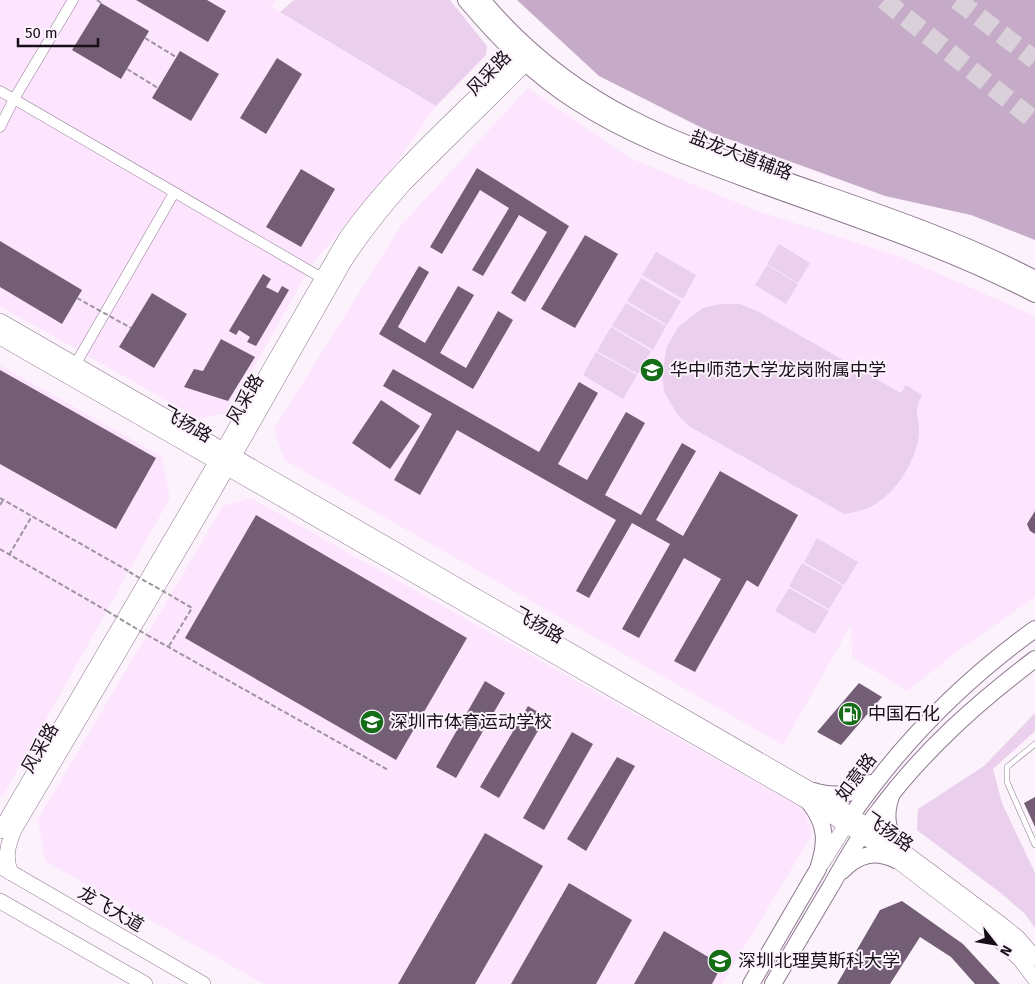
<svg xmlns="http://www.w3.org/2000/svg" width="1035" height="984" viewBox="0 0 1035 984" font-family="'Fira Sans','Noto Sans SC',sans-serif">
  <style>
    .built { fill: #fde5ff }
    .green { fill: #ebd0ee }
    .forest { fill: #c6abc9 }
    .building { fill: #735e75 }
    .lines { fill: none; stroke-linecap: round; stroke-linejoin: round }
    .highway-tunnel { stroke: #d9d0da; stroke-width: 19; stroke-dasharray: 19 9; stroke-linecap: butt }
    .lane-casing { stroke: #8e7890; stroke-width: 6 }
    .street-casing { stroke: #8e7890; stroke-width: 11 }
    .secondary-casing { stroke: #8e7890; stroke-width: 16 }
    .primary-casing { stroke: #8e7890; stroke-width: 18 }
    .path { stroke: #9d949e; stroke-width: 2; stroke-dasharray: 5 2.5; stroke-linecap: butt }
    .lane { stroke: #fff; stroke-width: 5 }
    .street { stroke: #fff; stroke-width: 10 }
    .secondary { stroke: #fff; stroke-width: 15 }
    .primary { stroke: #fff; stroke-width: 16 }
    .path-bridge { stroke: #9d949e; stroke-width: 2; stroke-dasharray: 5 2.5; stroke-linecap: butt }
    .labels { text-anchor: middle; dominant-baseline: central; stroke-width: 4; stroke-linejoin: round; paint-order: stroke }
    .street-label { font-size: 18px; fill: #170f18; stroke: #fbf2fc }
    .poi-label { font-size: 18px; fill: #170f18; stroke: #fbf2fc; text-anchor: start }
  </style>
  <rect width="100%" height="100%" fill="#fbf2fc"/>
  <!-- built -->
  <g class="built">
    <path d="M0,0H276L271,6L436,106L390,172L312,264L228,413L199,419L0,306Z"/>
    <path d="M528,88L630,158L755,210L901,257L1035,316V597L958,651L907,691L852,657L851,625L783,745L284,460L274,429L402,224Z"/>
    <path d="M0,365L161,456L170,498L4,794L0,796Z"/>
    <path d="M251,498L804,809L812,835L722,984H264L45,861L38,819L223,506Z"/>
  </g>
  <!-- green -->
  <g class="green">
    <path d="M294,0H450L487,46L486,55L436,106L280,12Z"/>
    <path d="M779,244L810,263L798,283L767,264Z"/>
    <path d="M656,252L696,275L683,299L642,275Z"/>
    <path d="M767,265L798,284L786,304L755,285Z"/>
    <path d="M641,278L681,301L667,325L627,301Z"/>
    <path d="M626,303L666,326L653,350L612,326Z"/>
    <path d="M720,304H740L757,311L901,393L906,385L922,395C912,415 920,414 919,432C918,457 898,490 877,503C867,510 855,512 844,514L689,426L677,414L664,392L662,373L667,346L679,326L703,308Z"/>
    <path d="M611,327L651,351L638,374L597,351Z"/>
    <path d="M596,352L637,375L623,399L583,375Z"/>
    <path d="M817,538L858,562L844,585L804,562Z"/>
    <path d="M802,563L843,586L829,609L789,586Z"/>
    <path d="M789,588L829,611L815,634L775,611Z"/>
    <path d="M1035,713V731L993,769L1002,803L1035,873V928L1025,914L1002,894L917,830L918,809L984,766Z"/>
  </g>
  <!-- forest -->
  <path class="forest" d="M517,0H1035V240L971,215L885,196L712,133L599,76Z"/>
  <!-- building -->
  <g class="building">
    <path d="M136,0H207L226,11L208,42Z"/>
    <path d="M101,3L149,31L121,79L72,50Z"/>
    <path d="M180,51L219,74L191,121L152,98Z"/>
    <path d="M277,58L302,74L266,134L240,118Z"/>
    <path d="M477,168L569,226L525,302L511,293L547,232L519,215L483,276L472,270L509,208L480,190L442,254L430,247Z"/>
    <path d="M301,169L335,189L301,247L266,227Z"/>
    <path d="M585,235L618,254L575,328L541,309Z"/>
    <path d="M0,241L82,290L62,324L0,287Z"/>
    <path d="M419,266L429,272L398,327L425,343L458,286L474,295L440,353L466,368L498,311L513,320L473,389L379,334Z"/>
    <path d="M263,274L271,279L266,287L278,293L282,286L289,290L256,346L247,342L250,337L239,330L236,335L229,331Z"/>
    <path d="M152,293L187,314L154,368L119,347Z"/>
    <path d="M221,339L255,357L228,401L184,387L194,369L203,371Z"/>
    <path d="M393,369L539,452L579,382L598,393L558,464L587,480L626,412L645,423L605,495L641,515L682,443L696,451L656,520L683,536L720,471L798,515L758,587L747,580L695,672L674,661L721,579L684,558L639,638L622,629L670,544L632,523L589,598L576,591L616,520L457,430L420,495L394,480L432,414L383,386Z"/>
    <path d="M0,370L156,458L116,529L0,464Z"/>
    <path d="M381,400L420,426L390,469L352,443Z"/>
    <path d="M1035,511V534L1030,531L1027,524Z"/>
    <path d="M256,515L467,638L396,760L185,638Z"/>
    <path d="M485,681L505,693L456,778L436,767Z"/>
    <path d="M859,683L882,697L841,745L817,732Z"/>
    <path d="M528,706L546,717L499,798L480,787Z"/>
    <path d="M572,732L593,744L544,830L523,818Z"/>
    <path d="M617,757L635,766L586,851L567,839Z"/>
    <path d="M1035,797V827L1024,803Z"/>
    <path d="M485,833L543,866L475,984H398Z"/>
    <path d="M569,883L632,920L596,984H511Z"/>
    <path d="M902,901L963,944L1000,984H975L951,957L920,937L890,984H837L880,910Z"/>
    <path d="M664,931L722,965L712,984H634Z"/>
  </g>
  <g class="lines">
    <!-- highway-tunnel -->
    <g class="highway-tunnel">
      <path d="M884,0L1035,121"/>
      <path d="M957,0L1035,60"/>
    </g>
    <!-- lane casing -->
    <g class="lane-casing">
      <path id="lane" d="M1035,744L1007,767V782L1035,845"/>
    </g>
    <!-- street casing -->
    <g class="street-casing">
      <g id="street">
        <path d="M0,91L322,278"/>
        <path d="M0,127L14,99L73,0"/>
        <path d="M75,365L174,193"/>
      </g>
    </g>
    <!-- secondary casing -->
    <g class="secondary-casing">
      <g id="secondary">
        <path d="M0,321L830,801L884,837L1002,925L1018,938L1035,958"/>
        <path d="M0,337L824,811L877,845L989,931L1020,959L1035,979"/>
        <path d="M0,831L196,497L346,238C394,170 459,115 517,56L529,50"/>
        <path d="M822,863L851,817"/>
        <path d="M3,868L203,984"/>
        <path d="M11,873C4,858 8,844 14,830L211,496L344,262C362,234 382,209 404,184L526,63L530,51"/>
        <path d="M0,901L145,984"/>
      </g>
    </g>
    <!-- primary casing -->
    <g class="primary-casing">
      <g id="primary">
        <path d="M466,0C499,39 534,75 577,102C633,138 695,160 757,183C850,217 946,248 1035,294"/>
        <path d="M482,0C523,49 575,90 632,119C671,139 713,154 754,169C848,203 946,232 1035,279"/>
        <path d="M813,791C834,797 852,796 871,783"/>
        <path d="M891,796C884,816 887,833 901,850"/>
        <path d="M851,816C902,742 963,681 1035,629"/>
        <path d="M842,871C858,854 875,850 896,860"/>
        <path d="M751,984L818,869C827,842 827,825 809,802"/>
        <path d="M773,984C792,951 812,918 831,886C846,859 861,833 880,809C924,750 977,703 1035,659"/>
      </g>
    </g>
    <!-- path -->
    <g class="path">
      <path d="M97,0L101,3"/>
      <path d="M145,38L176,57"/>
      <path d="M127,69L158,88"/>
      <path d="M0,498L132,573"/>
      <path d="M0,505L3,500"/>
      <path d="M0,549L107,611"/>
      <path d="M9,555L32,516"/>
      <path d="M147,635L388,770"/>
      <path d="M169,646L192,608L170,595"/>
    </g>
    <!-- lane -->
    <use href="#lane" class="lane"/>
    <!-- street -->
    <use href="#street" class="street"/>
    <!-- secondary -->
    <use href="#secondary" class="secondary"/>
    <!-- primary -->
    <use href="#primary" class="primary"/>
    <!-- path-bridge -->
    <g class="path-bridge">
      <path d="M77,298L131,328"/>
      <path d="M129,572L170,595"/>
      <path d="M107,611L147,635"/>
    </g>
  </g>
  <!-- icons -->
  <defs>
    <g id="school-disc" transform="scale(1.25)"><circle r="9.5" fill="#156d17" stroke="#fbf2fc"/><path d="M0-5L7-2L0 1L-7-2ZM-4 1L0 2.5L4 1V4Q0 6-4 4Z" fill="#fff"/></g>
    <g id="fuel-disc" transform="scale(1.25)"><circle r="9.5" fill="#156d17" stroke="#fbf2fc"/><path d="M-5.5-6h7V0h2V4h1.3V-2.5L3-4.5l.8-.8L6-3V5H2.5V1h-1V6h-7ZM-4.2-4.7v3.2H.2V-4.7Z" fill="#fff"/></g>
    <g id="university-disc" transform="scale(1.25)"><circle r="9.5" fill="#156d17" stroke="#fbf2fc"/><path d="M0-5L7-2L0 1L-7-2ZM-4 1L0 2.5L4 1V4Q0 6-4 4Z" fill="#fff"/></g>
  </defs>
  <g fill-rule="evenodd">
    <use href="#school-disc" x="652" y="370"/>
    <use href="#fuel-disc" x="850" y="714"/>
    <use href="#school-disc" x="372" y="722"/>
    <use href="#university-disc" x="720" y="961"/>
  </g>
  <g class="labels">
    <!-- street labels -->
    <g class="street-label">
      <text transform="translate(489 73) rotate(-46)">风采路</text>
      <text transform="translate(741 155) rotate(21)">盐龙大道辅路</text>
      <text transform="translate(245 399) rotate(-60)">风采路</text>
      <text transform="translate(187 424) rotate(30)">飞扬路</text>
      <text transform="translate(539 625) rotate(30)">飞扬路</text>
      <text transform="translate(40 748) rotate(-60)">风采路</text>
      <text transform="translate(856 777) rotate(-53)">如意路</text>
      <text transform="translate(889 832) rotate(35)">飞扬路</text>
      <text transform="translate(111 909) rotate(30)">龙飞大道</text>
    </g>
    <!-- poi labels -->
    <g class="poi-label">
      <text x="670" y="370">华中师范大学龙岗附属中学</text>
      <text x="868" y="714">中国石化</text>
      <text x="390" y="722">深圳市体育运动学校</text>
      <text x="738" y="961">深圳北理莫斯科大学</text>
    </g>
  </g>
  <!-- north arrow -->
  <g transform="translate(995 944) rotate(121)" stroke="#fbf2fc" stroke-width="4" paint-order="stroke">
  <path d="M0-4L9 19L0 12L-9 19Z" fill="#170f18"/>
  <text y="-8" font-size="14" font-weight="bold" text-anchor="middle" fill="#170f18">N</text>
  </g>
  <!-- scale -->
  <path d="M18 38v8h80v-8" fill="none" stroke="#170f18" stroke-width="2.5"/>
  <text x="25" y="38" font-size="15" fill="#170f18" stroke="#fbf2fc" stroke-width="4" paint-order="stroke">50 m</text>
</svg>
